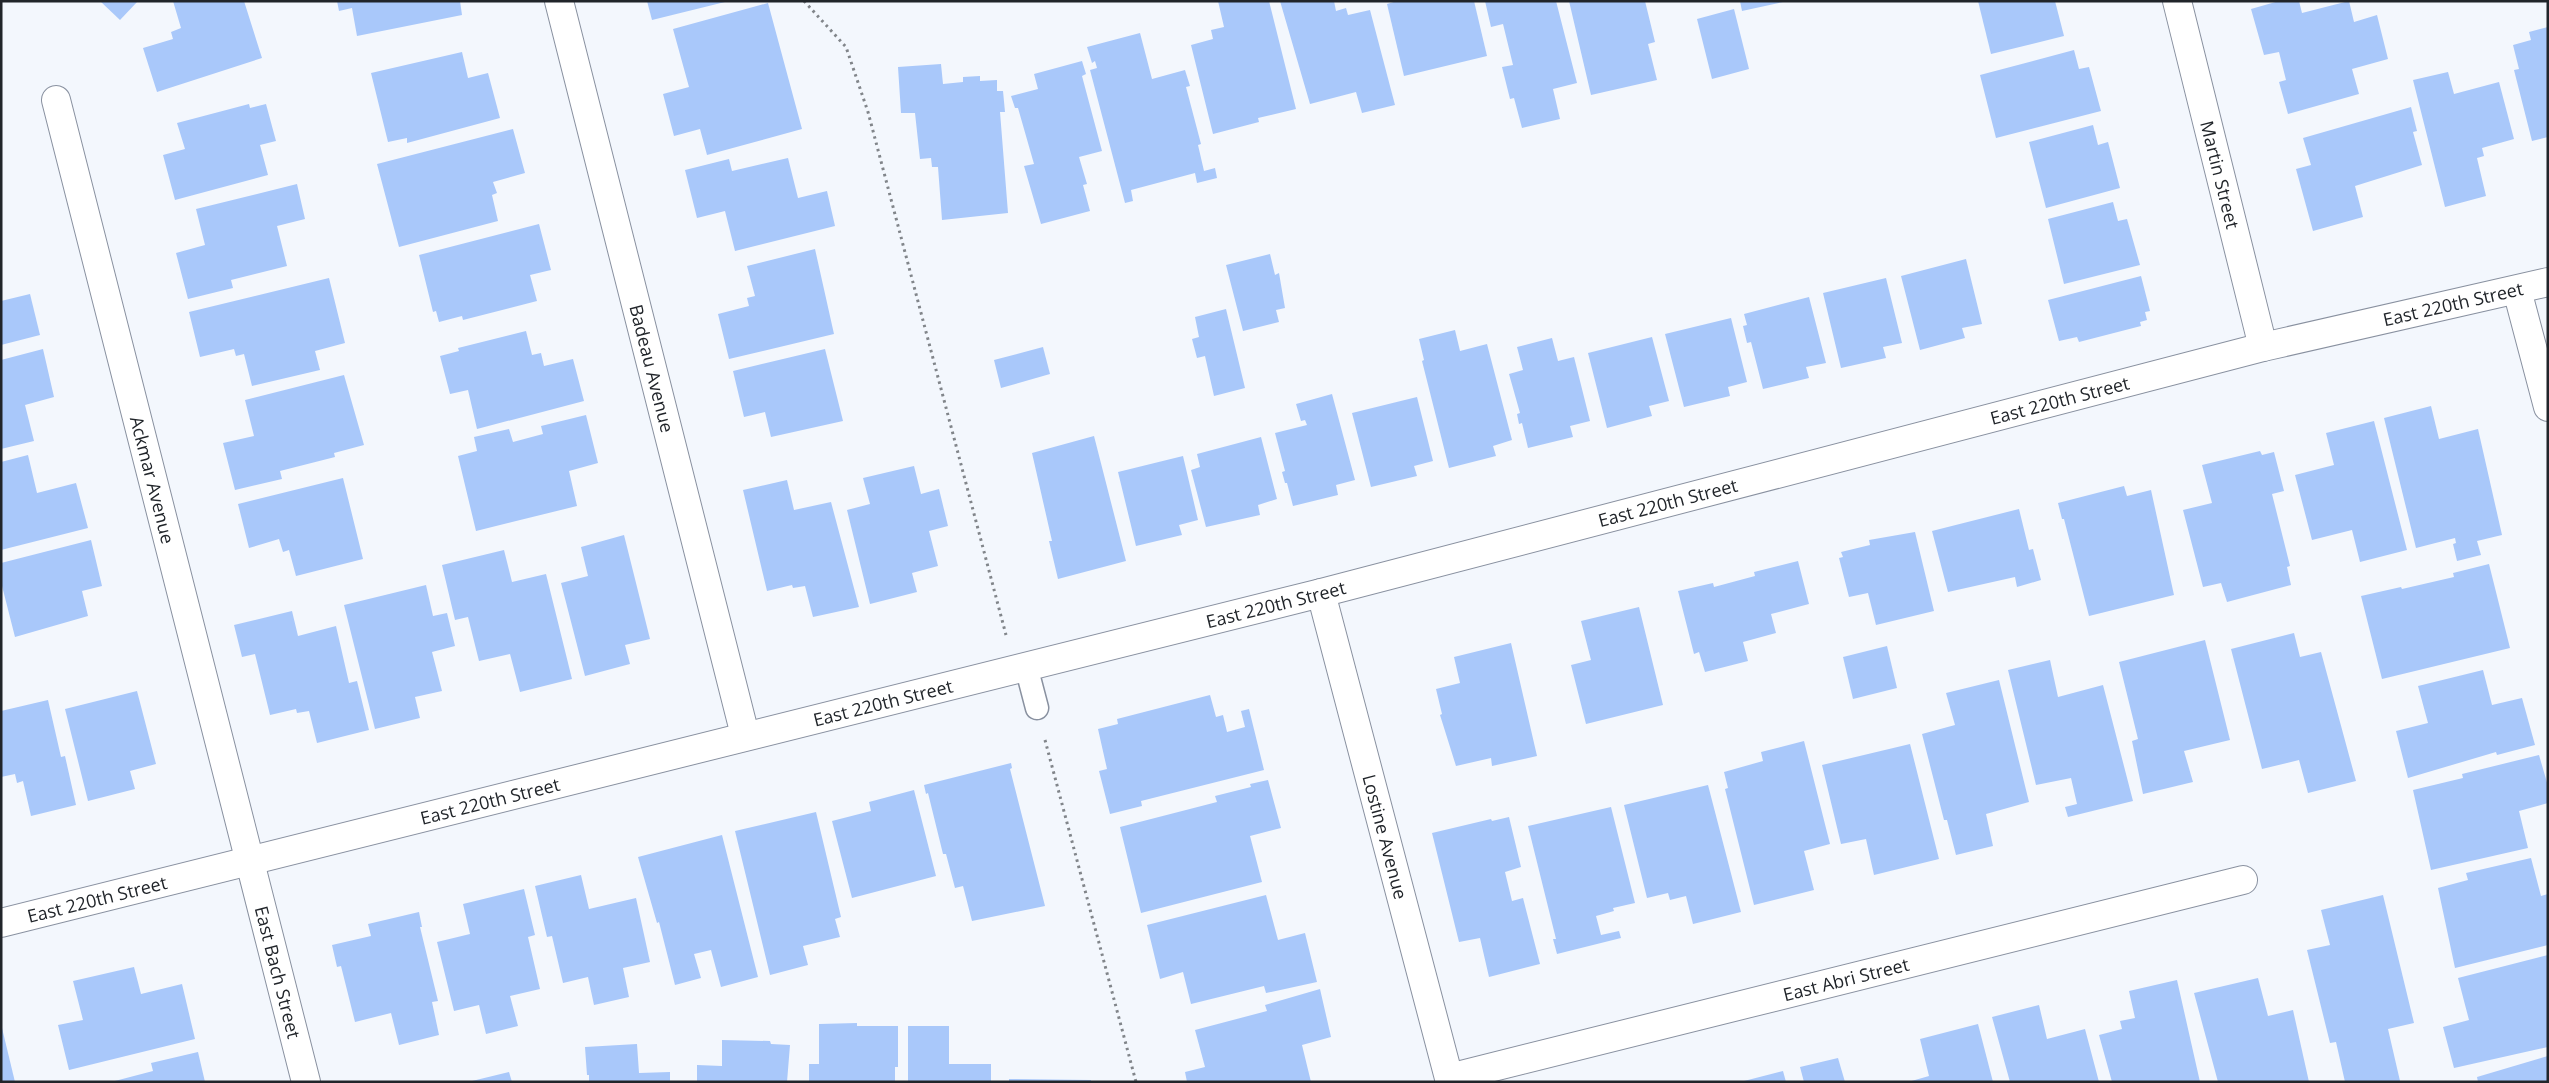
<svg xmlns="http://www.w3.org/2000/svg" width="2549" height="1083" viewBox="0 0 2549 1083" font-family="'Open Sans',sans-serif">
  <style>
    .building { fill: #a9c8fa }
    .lines { fill: none; stroke-linecap: round; stroke-linejoin: round }
    .lane-casing { stroke: #8991a0; stroke-width: 25 }
    .street-casing { stroke: #8991a0; stroke-width: 30 }
    .secondary-casing { stroke: #8991a0; stroke-width: 30 }
    .path { stroke: #81858a; stroke-width: 3; stroke-dasharray: 2.5 4; stroke-linecap: butt }
    .lane { stroke: #fff; stroke-width: 22 }
    .street { stroke: #fff; stroke-width: 28 }
    .secondary { stroke: #fff; stroke-width: 28 }
    .labels { text-anchor: middle; dominant-baseline: central; stroke-width: 4; stroke-linejoin: round; paint-order: stroke }
    .street-label { font-size: 18px; fill: #21252a; stroke: #f3f7fd }
  </style>
  <rect width="100%" height="100%" fill="#f3f7fd"/>
  <!-- building -->
  <g class="building">
    <path d="M100,1H138L120,20Z"/>
    <path d="M173,1H244L262,58L157,92L143,48L173,39L171,32L181,28Z"/>
    <path d="M337,1H460L462,15L357,36L352,8L339,11Z"/>
    <path d="M647,1H725V2L652,20Z"/>
    <path d="M1218,1H1269L1296,109L1258,118L1259,122L1213,134L1191,45L1213,39L1211,30L1224,27Z"/>
    <path d="M1280,1H1334L1336,11L1346,8L1348,15L1370,10L1395,105L1362,113L1356,92L1310,104Z"/>
    <path d="M1397,1H1474L1487,56L1404,76L1387,4Z"/>
    <path d="M1485,1H1556L1577,83L1553,89L1560,119L1522,128L1514,98L1510,99L1502,67L1513,65L1503,24L1491,27Z"/>
    <path d="M1569,1H1645L1655,42L1648,44L1657,80L1591,95Z"/>
    <path d="M1740,1H1783V2L1742,11Z"/>
    <path d="M1978,1H2055L2064,36L1991,54Z"/>
    <path d="M2279,1H2299L2302,13L2349,1L2354,22L2377,15L2388,59L2352,69L2359,94L2288,114L2279,82L2286,80L2279,52L2264,55L2251,9Z"/>
    <path d="M768,3L802,129L707,155L700,129L674,136L663,94L689,87L673,29Z"/>
    <path d="M1734,9L1749,69L1712,79L1697,19Z"/>
    <path d="M2548,27V137L2532,141L2514,70L2519,69L2513,45L2531,40L2529,32Z"/>
    <path d="M1140,33L1152,79L1185,70L1190,86L1186,87L1201,144L1198,145L1204,171L1215,168L1217,178L1197,183L1195,173L1131,190L1133,201L1125,203L1090,70L1097,68L1095,61L1092,63L1087,47Z"/>
    <path d="M2074,50L2079,69L2089,67L2101,111L1996,138L1980,75Z"/>
    <path d="M462,52L468,78L488,73L500,118L407,143V138L388,142L371,73Z"/>
    <path d="M1082,61L1086,74L1082,76L1102,151L1079,157L1087,184L1083,185L1090,211L1041,224L1024,166L1034,164L1018,108H1015L1011,96L1038,89L1034,74Z"/>
    <path d="M941,64L943,84L963,82V77L980,76V81L997,80V91H1003L1005,112H1000L1008,213L942,220L938,167H932L931,158L920,159L915,113H901L898,67Z"/>
    <path d="M2448,72L2454,94L2499,82L2514,139L2482,148L2484,156L2477,158L2486,196L2445,207L2413,80Z"/>
    <path d="M249,104L250,108L266,104L276,141L260,145L268,175L175,200L163,155L185,149L177,123Z"/>
    <path d="M2411,107L2417,131L2413,132L2422,165L2355,186L2363,217L2313,231L2296,169L2311,165L2303,138Z"/>
    <path d="M2093,125L2098,145L2108,142L2120,188L2046,208L2029,142Z"/>
    <path d="M513,129L525,173L493,182L497,193L492,195L498,221L399,247L377,164Z"/>
    <path d="M788,158L798,198L827,191L835,226L735,251L725,211L697,218L685,170L729,159L732,171Z"/>
    <path d="M297,184L305,219L277,226L287,266L231,280L233,288L188,299L176,253L205,245L196,209Z"/>
    <path d="M2113,202L2118,221L2127,219L2140,265L2064,284L2048,219Z"/>
    <path d="M539,224L551,270L530,275L537,301L463,320L462,316L439,322L436,311L433,312L419,255Z"/>
    <path d="M815,249L834,334L729,359L718,314L749,306L747,298L755,296L747,266Z"/>
    <path d="M1270,254L1275,275L1279,273L1285,308L1276,310L1279,322L1243,331L1226,265Z"/>
    <path d="M1966,259L1982,324L1962,328L1965,338L1920,350L1901,276Z"/>
    <path d="M2141,276L2150,311L2145,312L2147,320L2140,322L2141,326L2079,342L2077,337L2059,341L2048,300Z"/>
    <path d="M329,278L345,343L315,351L320,370L252,386L244,354L236,356L234,349L200,357L189,312Z"/>
    <path d="M1886,278L1902,343L1883,347L1886,358L1841,368L1823,293Z"/>
    <path d="M30,294L40,335L1,345V301Z"/>
    <path d="M1809,297L1826,363L1806,367L1809,378L1763,389L1751,342L1747,343L1743,326L1747,325L1744,314Z"/>
    <path d="M1226,309L1245,388L1214,396L1205,356L1197,358L1192,339L1199,337L1195,317Z"/>
    <path d="M1731,318L1747,382L1728,387L1730,396L1684,407L1665,334Z"/>
    <path d="M1455,330L1460,351L1487,344L1512,440L1493,446L1496,456L1449,468L1422,361L1424,360L1419,339Z"/>
    <path d="M526,331L532,355L541,353L544,366L573,359L584,401L477,429L468,390L450,394L440,356L459,351L458,348Z"/>
    <path d="M1652,337L1669,401L1649,406L1652,416L1607,428L1588,353Z"/>
    <path d="M1552,338L1558,361L1574,357L1590,421L1570,426L1573,437L1528,448L1522,423L1519,424L1517,414L1520,413L1509,374L1523,370L1517,347Z"/>
    <path d="M1043,347L1050,374L1001,388L994,360Z"/>
    <path d="M43,349L54,397L25,405L34,441L1,449V360Z"/>
    <path d="M825,349L843,421L771,437L765,412L744,417L733,371Z"/>
    <path d="M344,375L364,445L334,453L335,457L280,471L282,479L235,490L223,443L254,436L245,400Z"/>
    <path d="M1332,394L1355,480L1336,485L1338,495L1293,506L1287,483H1285L1282,472L1285,471L1275,433L1307,425L1305,420L1301,421L1296,404Z"/>
    <path d="M1417,397L1433,461L1414,466L1417,476L1371,487L1352,413Z"/>
    <path d="M2431,406L2439,439L2478,429L2502,535L2477,541L2481,555L2457,561L2453,544L2456,543L2455,538L2416,548L2384,418Z"/>
    <path d="M586,415L598,463L569,471L577,506L476,531L458,456L477,451L474,437L509,429L513,442L543,434L541,426Z"/>
    <path d="M2374,421L2407,550L2360,562L2352,530L2312,540L2295,475L2334,465L2326,433Z"/>
    <path d="M1094,436L1126,561L1058,579L1049,541H1052L1032,453Z"/>
    <path d="M1261,437L1277,499L1258,505L1260,515L1206,527L1191,470L1200,467L1197,454Z"/>
    <path d="M2260,451L2262,455L2274,452L2284,491L2272,494L2290,566L2287,567L2291,585L2227,602L2221,583L2203,587L2183,510L2212,503L2202,465Z"/>
    <path d="M28,455L37,493L76,483L88,528L1,550V462Z"/>
    <path d="M1183,456L1198,520L1179,525L1182,535L1136,546L1118,472Z"/>
    <path d="M914,466L921,494L939,489L948,526L929,531L938,566L912,573L917,592L870,604L847,510L870,504L863,478Z"/>
    <path d="M343,478L363,559L296,576L289,550L283,552L279,539L249,548L238,504Z"/>
    <path d="M787,480L794,510L831,502L859,607L813,617L805,586L793,588L792,585L767,591L743,490Z"/>
    <path d="M2124,486L2127,496L2151,490L2174,595L2089,616L2064,519H2062L2058,503Z"/>
    <path d="M2019,509L2029,550L2033,549L2041,580L2017,587L2015,577L1948,592L1932,531Z"/>
    <path d="M1915,532L1934,611L1876,625L1868,593L1849,597L1839,558L1843,557L1841,552L1870,545L1869,540Z"/>
    <path d="M624,535L650,639L625,645L630,664L585,676L561,583L588,576L581,547Z"/>
    <path d="M91,540L102,586L82,591L88,616L15,637L1,582V563Z"/>
    <path d="M504,550L512,582L546,574L572,679L520,692L510,654L479,661L468,617L455,620L442,565Z"/>
    <path d="M1798,561L1809,604L1771,614L1776,633L1743,642L1748,661L1705,672L1699,652L1694,654L1678,591L1713,583L1714,587L1755,576L1754,572Z"/>
    <path d="M2489,564L2510,648L2382,679L2361,596L2401,587L2402,589L2454,577L2453,573Z"/>
    <path d="M426,585L433,616L447,613L455,646L432,652L442,691L415,697L420,718L375,729L344,605Z"/>
    <path d="M1639,607L1663,705L1586,724L1571,665L1591,660L1581,621Z"/>
    <path d="M292,611L298,636L336,626L349,683L357,681L369,730L317,743L309,711L297,713L296,709L270,715L255,654L242,657L234,625Z"/>
    <path d="M2294,633L2300,657L2321,652L2356,781L2308,793L2299,760L2262,769L2231,649Z"/>
    <path d="M2205,640L2230,740L2184,751L2193,782L2143,794L2132,741L2138,739L2119,662Z"/>
    <path d="M1511,643L1537,756L1492,766L1491,758L1456,766L1440,715L1442,714L1436,689L1460,683L1454,657Z"/>
    <path d="M1887,646L1897,688L1853,699L1843,657Z"/>
    <path d="M2050,660L2058,697L2103,685L2133,801L2068,817L2065,807L2077,804L2071,778L2036,785L2008,670Z"/>
    <path d="M2483,670L2492,705L2522,698L2535,745L2497,755L2496,752L2408,778L2396,731L2428,723L2418,686Z"/>
    <path d="M1999,680L2029,802L1986,814L1993,846L1956,855L1947,820H1944L1922,734L1955,725L1946,693Z"/>
    <path d="M137,691L156,764L130,771L135,789L88,801L65,709Z"/>
    <path d="M1210,695L1216,717L1223,715L1227,732L1245,727L1241,711L1249,709L1264,770L1141,801L1142,806L1110,814L1099,771L1107,769L1098,729L1118,724L1117,719Z"/>
    <path d="M48,700L61,757L65,756L76,805L31,816L23,781L17,783L15,774L1,777V711Z"/>
    <path d="M1804,741L1830,844L1804,851L1814,890L1754,905L1725,789L1728,788L1724,772L1763,761L1761,752Z"/>
    <path d="M1910,744L1939,859L1874,875L1866,839L1841,844L1822,765Z"/>
    <path d="M2539,755L2548,786V803L2519,811L2528,848L2431,870L2413,790L2463,778L2462,774Z"/>
    <path d="M1011,763L1012,768L1010,769L1045,906L972,921L963,886L955,888L946,854H943L928,793L926,794L924,785Z"/>
    <path d="M1268,780L1281,828L1250,836L1262,882L1141,913L1120,827L1217,802L1215,796L1251,787L1250,784Z"/>
    <path d="M1708,785L1741,912L1693,924L1686,896L1670,900L1668,893L1647,898L1624,805Z"/>
    <path d="M914,790L936,876L852,898L832,821L871,811L869,802Z"/>
    <path d="M1611,807L1635,903L1613,908L1614,911L1596,916L1601,935L1619,931L1621,938L1557,954L1553,939H1556L1528,826Z"/>
    <path d="M816,812L841,917L835,919L840,937L803,946L808,965L770,975L735,831Z"/>
    <path d="M1509,817L1521,867L1505,872L1512,901L1523,898L1540,964L1489,977L1480,938L1459,942L1432,833L1491,819L1492,821Z"/>
    <path d="M722,835L758,977L721,987L711,950L694,954L701,978L675,985L659,922L657,923L638,857Z"/>
    <path d="M2531,858L2541,896L2548,894V945L2455,968L2438,888L2468,880L2466,873Z"/>
    <path d="M581,875L589,909L636,898L650,962L623,968L629,997L594,1005L588,977L563,983L552,936L547,937L535,886Z"/>
    <path d="M524,889L535,935L528,937L540,989L510,996L518,1026L486,1034L479,1005L454,1011L437,942L470,934L463,904Z"/>
    <path d="M1266,895L1278,940L1305,933L1317,982L1266,993L1264,986L1191,1004L1183,972L1160,979L1147,925Z"/>
    <path d="M2383,895L2414,1023L2388,1029L2400,1081L2345,1082L2336,1042L2330,1043L2307,950L2330,945L2321,910Z"/>
    <path d="M419,912L422,927H420L438,1001L432,1002L439,1035L399,1045L391,1013L355,1022L341,966L337,967L332,945L371,936L368,924Z"/>
    <path d="M2548,955V1047L2454,1068L2443,1027L2469,1020L2458,978Z"/>
    <path d="M134,967L141,994L182,984L195,1039L69,1070L58,1025L83,1020L73,981Z"/>
    <path d="M2258,978L2268,1016L2293,1010L2309,1082H2218L2194,993Z"/>
    <path d="M2177,980L2200,1082H2112L2099,1035L2122,1029L2120,1021L2135,1018L2129,991Z"/>
    <path d="M1320,989L1331,1037L1302,1045L1311,1082H1187L1185,1072L1205,1067L1195,1030L1267,1011L1265,1005Z"/>
    <path d="M2039,1005L2047,1039L2085,1029L2099,1082H2010L1992,1017Z"/>
    <path d="M857,1023V1026H898V1067H895V1082H809V1064H819V1024Z"/>
    <path d="M1978,1024L1993,1082H1908L1929,1076L1920,1039Z"/>
    <path d="M908,1026H949V1064H991V1082H908Z"/>
    <path d="M2,1028L15,1082H1Z"/>
    <path d="M722,1040L770,1041L771,1044L790,1045L787,1082H697V1065L722,1066Z"/>
    <path d="M637,1044L639,1073L670,1072V1082H589V1075H587L585,1047Z"/>
    <path d="M198,1052L205,1082H111L153,1071L151,1063Z"/>
    <path d="M2548,1056V1082H2478L2477,1077Z"/>
    <path d="M1838,1058L1845,1082H1804L1800,1067Z"/>
    <path d="M1783,1071L1786,1082H1744V1081Z"/>
    <path d="M509,1072L512,1082H472V1081Z"/>
    <path d="M1009,1079L1091,1080V1082H1009Z"/>
  </g>
  <g class="lines">
    <!-- lane casing -->
    <g class="lane-casing">
      <path id="lane" d="M1026,666L1037,708"/>
    </g>
    <!-- street casing -->
    <g class="street-casing">
      <g id="street">
        <path id="s1" d="M559,1L745,735"/>
        <path id="s2" d="M2177,1L2263,347"/>
        <path id="s3" d="M56,100L306,1082"/>
        <path d="M2517,290L2548,407"/>
        <path id="s4" d="M1321,593L1450,1082"/>
        <path id="s5" d="M1449,1078L2243,880"/>
      </g>
    </g>
    <!-- secondary casing -->
    <g class="secondary-casing">
      <g id="secondary">
        <path id="s6" d="M1,923L1321,593L2263,347L2548,282"/>
      </g>
    </g>
    <!-- path -->
    <g class="path">
      <path d="M804,1L846,47L868,112L1006,635"/>
      <path d="M1045,740L1136,1082"/>
    </g>
    <!-- lane -->
    <use href="#lane" class="lane"/>
    <!-- street -->
    <use href="#street" class="street"/>
    <!-- secondary -->
    <use href="#secondary" class="secondary"/>
  </g>
  <g class="labels">
    <!-- street labels -->
    <g class="street-label">
      <text stroke="none"><textPath href="#s2" startOffset="179">Martin Street</textPath></text>
      <text stroke="none"><textPath href="#s6" startOffset="2529">East 220th Street</textPath></text>
      <text stroke="none"><textPath href="#s1" startOffset="379">Badeau Avenue</textPath></text>
      <text stroke="none"><textPath href="#s6" startOffset="2124">East 220th Street</textPath></text>
      <text stroke="none"><textPath href="#s3" startOffset="392">Ackmar Avenue</textPath></text>
      <text stroke="none"><textPath href="#s6" startOffset="1719">East 220th Street</textPath></text>
      <text stroke="none"><textPath href="#s6" startOffset="1314">East 220th Street</textPath></text>
      <text stroke="none"><textPath href="#s6" startOffset="909">East 220th Street</textPath></text>
      <text stroke="none"><textPath href="#s6" startOffset="504">East 220th Street</textPath></text>
      <text stroke="none"><textPath href="#s4" startOffset="252">Lostine Avenue</textPath></text>
      <text stroke="none"><textPath href="#s6" startOffset="99">East 220th Street</textPath></text>
      <text stroke="none"><textPath href="#s3" startOffset="900">East Bach Street</textPath></text>
      <text stroke="none"><textPath href="#s5" startOffset="409">East Abri Street</textPath></text>
    </g>
  </g>
  <!-- border -->
  <rect width="2549" height="1083" fill="none" stroke="#21252a" stroke-width="5"/>
</svg>
